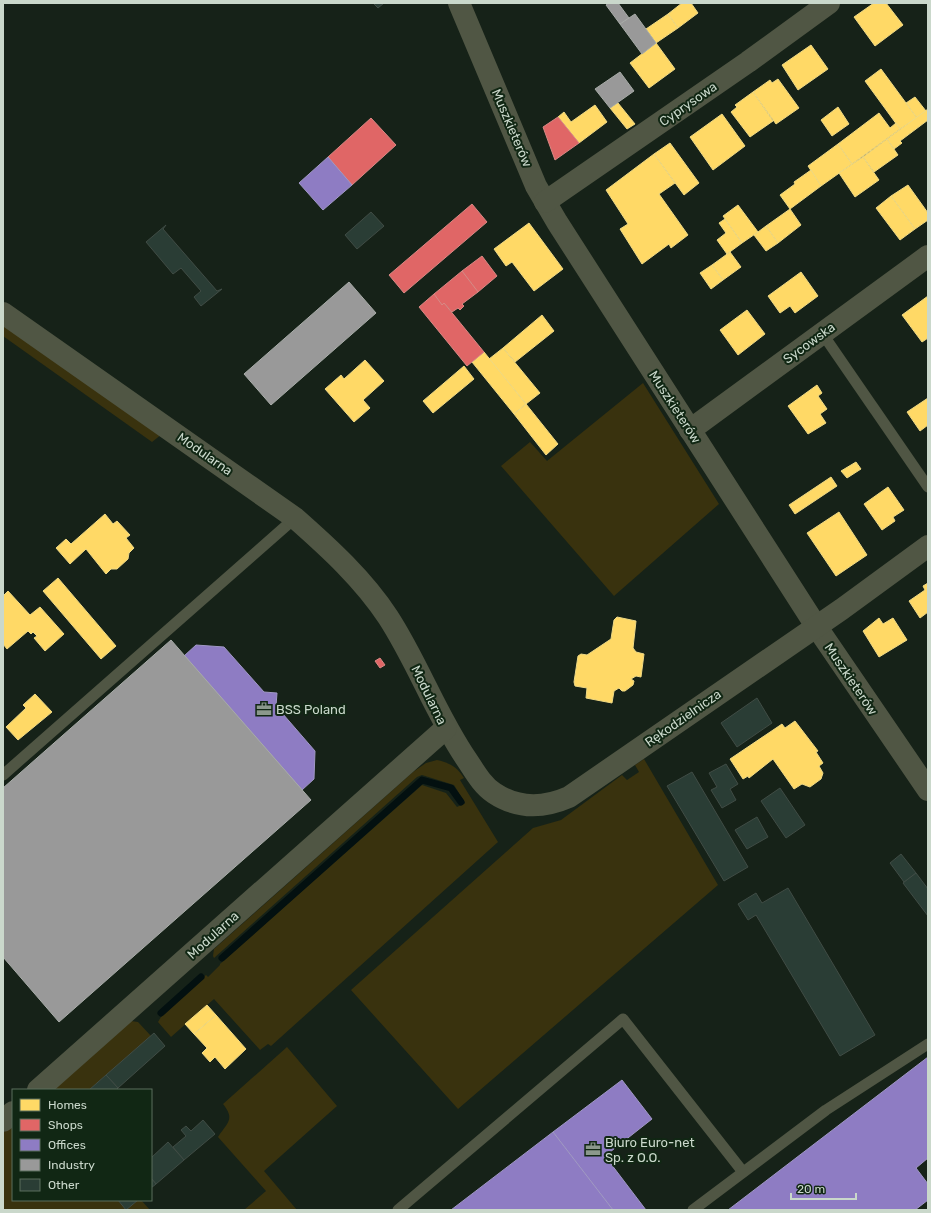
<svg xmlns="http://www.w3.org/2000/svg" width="931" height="1213" viewBox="0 0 931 1213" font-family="Rubik,sans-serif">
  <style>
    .green { fill: #39320e }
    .homes { fill: #ffd966; stroke: #efd984 }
    .shops { fill: #e06666; stroke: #d98884 }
    .offices { fill: #8e7cc3; stroke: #a098c5 }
    .industry { fill: #999; stroke: #a8aca8 }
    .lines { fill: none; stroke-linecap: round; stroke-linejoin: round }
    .stream { stroke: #031010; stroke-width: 7 }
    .building { fill: #2a3d35; stroke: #404c45 }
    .lane { stroke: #505644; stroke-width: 11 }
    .street { stroke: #505644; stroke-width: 22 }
    .labels { text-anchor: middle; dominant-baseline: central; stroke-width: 4; stroke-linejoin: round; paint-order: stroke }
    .street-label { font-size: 13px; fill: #cad8cb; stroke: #112714 }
    .poi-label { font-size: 13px; fill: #cad8cb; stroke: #112714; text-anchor: start }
  </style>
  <rect width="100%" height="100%" fill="#162218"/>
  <!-- green -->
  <g class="green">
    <path d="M3,324L162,434L152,442L3,336Z"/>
    <path d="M643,383L719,504L614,596L501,466L530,442L547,461Z"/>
    <path d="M644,759L718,885L458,1109L351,990L533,828L561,820L622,775L627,780L639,772L635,765Z"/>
    <path d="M437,760C450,763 457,767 464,778L460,780L498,842L271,1046L268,1044L260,1050L214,999L171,1037L158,1022L161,1017L206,975L208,977L220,965V964L422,785L446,793L457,807L465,803L454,785L422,775L417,777L214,958L213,956L214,949L413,772L426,763Z"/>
    <path d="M131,1021L138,1022L151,1036L89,1090H52Z"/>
    <path d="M287,1047L337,1106L264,1171L297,1210H244L266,1191L218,1137C228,1122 235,1119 223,1104Z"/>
    <path d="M13,1124V1200H118L126,1210L138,1200H141L150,1210H3V1133Z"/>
  </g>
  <!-- homes -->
  <g class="homes">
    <path d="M682,3H691L698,13L678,28L668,14Z"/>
    <path d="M874,3H886L903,25L875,46L854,17Z"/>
    <path d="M668,14L678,28L656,43L646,29Z"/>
    <path d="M656,43L675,69L649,88L630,63Z"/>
    <path d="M811,45L828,69L798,90L782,65Z"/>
    <path d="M881,69L917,118L900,129L865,81Z"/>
    <path d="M778,79L799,108L776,124L753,92L770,80L772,83Z"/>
    <path d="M753,92L773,121L750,137L731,112L737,107L735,105Z"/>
    <path d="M915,97L926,111L917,118L906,103Z"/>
    <path d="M618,103L635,124L627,129L610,108Z"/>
    <path d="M595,105L607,122L579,143L558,117L564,112L571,122Z"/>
    <path d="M838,107L849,124L832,136L821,120Z"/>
    <path d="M928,109V120L900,141L902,143L894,149L887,139Z"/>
    <path d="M879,113L890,128L896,123L900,129L852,164L838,144Z"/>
    <path d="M722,114L745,146L713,170L690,137Z"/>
    <path d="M887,139L898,155L874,172L863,157Z"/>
    <path d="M670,143L699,183L684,195L654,154Z"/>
    <path d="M838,144L852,164L821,186L808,166Z"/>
    <path d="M654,154L675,183L659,194L688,235L671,248L669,244L642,264L620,229L628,224L606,190Z"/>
    <path d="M863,157L879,180L855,197L839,173Z"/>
    <path d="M811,170L821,186L790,209L780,195L795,184L794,182Z"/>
    <path d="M908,185L928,213V220L915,229L891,196Z"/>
    <path d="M891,196L915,229L900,240L876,208Z"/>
    <path d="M738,205L758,232L742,243L723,216Z"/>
    <path d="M790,209L801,225L778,243L766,226Z"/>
    <path d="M725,219L742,243L727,254L717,240L726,233L719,223Z"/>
    <path d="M529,223L563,269L534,291L512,262L506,266L494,249Z"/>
    <path d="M766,226L778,243L766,251L754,235Z"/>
    <path d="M730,252L741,267L723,280L712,265Z"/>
    <path d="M712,265L723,280L711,289L700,273Z"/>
    <path d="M801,272L818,296L795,313L790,306L780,313L768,296Z"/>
    <path d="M928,296V338L922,342L902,315Z"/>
    <path d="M747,310L765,334L738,355L720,330Z"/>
    <path d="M542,315L554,331L515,362L503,348Z"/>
    <path d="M503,348L540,393L526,404L489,359Z"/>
    <path d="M484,352L526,404L514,414L472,362Z"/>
    <path d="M365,360L384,381L363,400L370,408L354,422L325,389L341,375L344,379Z"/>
    <path d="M464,366L474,379L433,413L423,401Z"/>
    <path d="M817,385L822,393L818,396L827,409L820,414L826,423L808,434L788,406Z"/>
    <path d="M928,398V425L920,431L907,412Z"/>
    <path d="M526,404L558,444L546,455L514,414Z"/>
    <path d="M856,462L861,469L847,478L841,471Z"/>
    <path d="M831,477L837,486L795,514L789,505Z"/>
    <path d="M888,487L904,510L893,517L895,521L882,530L864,504Z"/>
    <path d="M839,512L867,555L836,576L807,533Z"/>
    <path d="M105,514L113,524L117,521L130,535L126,538L134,548L129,553L128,559L117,569H111L106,574L86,549L70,564L56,548L66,539L71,544Z"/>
    <path d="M58,578L116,646L101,659L43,591Z"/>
    <path d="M928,583V612L920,618L909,601L925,590L923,586Z"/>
    <path d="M8,591L30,615L40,607L64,634L45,651L34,638L37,636L33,632L31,634L28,631L7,649L3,644V596Z"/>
    <path d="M617,617L636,621L633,648L636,652L644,654L641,677L636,676L631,679L634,681L633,685L625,691H622L619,688L614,691L612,703L586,698L587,688L575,686L574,682L578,656L581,654L587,655L611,639L614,620Z"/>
    <path d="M879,618L883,624L893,618L907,640L879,657L863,631Z"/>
    <path d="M35,694L52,712L18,740L6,727L26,708L23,705Z"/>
    <path d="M795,721L818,751L816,752L823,763L819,766L823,773L821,779L810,787L802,784L794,789L773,759L749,778L748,776L743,779L730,759L782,724L785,728Z"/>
    <path d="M207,1005L216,1015L194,1034L185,1024Z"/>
    <path d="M216,1015L246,1049L225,1069L215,1057L210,1062L202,1053L207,1048L194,1034Z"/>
  </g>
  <!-- shops -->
  <g class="shops">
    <path d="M558,117L579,143L555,160L543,127Z"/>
    <path d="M371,118L396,145L352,185L328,157Z"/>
    <path d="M472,204L487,222L404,293L389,275Z"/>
    <path d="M482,256L497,276L478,292L462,271Z"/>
    <path d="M462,271L478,292L462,304L464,306L460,310L458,308L452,312L444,303L442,305L434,294Z"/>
    <path d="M434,294L442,305L444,303L484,352L467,366L419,307Z"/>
    <path d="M380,658L385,665L380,668L375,661Z"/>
  </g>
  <!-- offices -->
  <g class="offices">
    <path d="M328,157L352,185L323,210L299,183Z"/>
    <path d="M196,645L224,647L264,692L277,693L276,706L315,751L314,779L302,790L184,656Z"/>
    <path d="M928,1057V1158L916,1168L928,1184V1200L915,1210H728Z"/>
    <path d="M622,1080L652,1119L605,1156L646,1210H613L553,1132Z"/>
    <path d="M553,1132L613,1210H451Z"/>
  </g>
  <!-- industry -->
  <g class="industry">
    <path d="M609,3H618L629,18L620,24L606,5Z"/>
    <path d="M635,14L656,43L642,54L620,24Z"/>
    <path d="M620,72L634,91L610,108L595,89Z"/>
    <path d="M349,282L376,313L271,405L244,374Z"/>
    <path d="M171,640L311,800L59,1022L3,957V788Z"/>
  </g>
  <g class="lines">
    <!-- stream -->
    <g class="stream">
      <path d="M222,958L422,780L451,788L461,802"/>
      <path d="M161,1013L201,977"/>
    </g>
  </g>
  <!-- building -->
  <g class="building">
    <path d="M373,3H384L378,8Z"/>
    <path d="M371,212L384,226L357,249L345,235Z"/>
    <path d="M166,225L163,229L217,291L222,289L201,306L194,297L201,291L181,268L173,274L146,242Z"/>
    <path d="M757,698L772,723L737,747L721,723Z"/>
    <path d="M726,764L738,784L730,789L736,800L722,808L711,790L717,787L709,773Z"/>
    <path d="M692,772L748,867L724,881L667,786Z"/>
    <path d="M780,788L805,825L786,838L761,801Z"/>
    <path d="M757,817L768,837L747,849L735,830Z"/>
    <path d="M901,854L916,873L904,882L890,863Z"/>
    <path d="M916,873L928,889V916L903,883Z"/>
    <path d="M788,888L875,1035L840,1056L756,915L748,920L738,904L756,893L762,903Z"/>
    <path d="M154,1033L165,1046L118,1088L106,1075Z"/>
    <path d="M106,1075L118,1088L116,1090H89Z"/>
    <path d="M203,1120L215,1134L184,1160L173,1147L186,1136L181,1130L186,1126L191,1131Z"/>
    <path d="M168,1142L184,1160L156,1184L151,1178V1158Z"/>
    <path d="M151,1178L156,1184L151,1188Z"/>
    <path d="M118,1200H138L126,1210Z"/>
  </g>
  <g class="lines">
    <!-- lane -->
    <g class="lane">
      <path d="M822,333L928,487"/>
      <path d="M3,775L295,518"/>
      <path d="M398,1210L623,1019L743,1172"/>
      <path d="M693,1210L826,1110L928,1044"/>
    </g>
    <!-- street -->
    <g class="street">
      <path d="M459,3L536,186L557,222L816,626L928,790"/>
      <path d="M545,202L748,62L829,3"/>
      <path d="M3,313L295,518C329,548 363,579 388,617C418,663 436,715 467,760C475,772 482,785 494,793C518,809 544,808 569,797L842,609L928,546"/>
      <path d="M690,430L928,256"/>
      <path d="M38,1090L446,728"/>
      <path d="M3,1121L13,1112"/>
    </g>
  </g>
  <!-- icons -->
  <defs>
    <g id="office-bare" transform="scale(1.2)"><path d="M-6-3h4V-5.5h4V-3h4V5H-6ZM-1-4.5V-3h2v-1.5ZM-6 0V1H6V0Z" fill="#8b988c" stroke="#112714" stroke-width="2.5" paint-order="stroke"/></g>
  </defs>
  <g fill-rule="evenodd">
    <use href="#office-bare" x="264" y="709"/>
    <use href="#office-bare" x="593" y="1149"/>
  </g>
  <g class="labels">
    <!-- street labels -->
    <g class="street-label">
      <text transform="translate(688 104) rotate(-35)">Cyprysowa</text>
      <text transform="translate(512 128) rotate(67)">Muszkieterów</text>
      <text transform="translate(809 343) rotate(-36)">Sycowska</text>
      <text transform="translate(675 407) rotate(57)">Muszkieterów</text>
      <text transform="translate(205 454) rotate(35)">Modularna</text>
      <text transform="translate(851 679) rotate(56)">Muszkieterów</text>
      <text transform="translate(429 695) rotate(64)">Modularna</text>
      <text transform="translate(683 718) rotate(-35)">Rękodzielnicza</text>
      <text transform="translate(213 935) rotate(-42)">Modularna</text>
    </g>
    <!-- poi labels -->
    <g class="poi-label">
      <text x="276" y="709">BSS Poland</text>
      <text x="605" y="1142">Biuro Euro-net<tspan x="605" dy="15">Sp. z O.O.</tspan></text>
    </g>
  </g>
  <!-- border -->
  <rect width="931" height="1213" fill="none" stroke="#cad8cb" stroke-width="8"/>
  <!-- legend -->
  <rect x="12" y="1089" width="140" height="112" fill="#112714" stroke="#5b6e5d"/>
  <rect x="20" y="1099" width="20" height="12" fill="#ffd966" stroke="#5b6e5d"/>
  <text x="48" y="1109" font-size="12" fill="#cad8cb">Homes</text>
  <rect x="20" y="1119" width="20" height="12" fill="#e06666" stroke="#5b6e5d"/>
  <text x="48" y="1129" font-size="12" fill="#cad8cb">Shops</text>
  <rect x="20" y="1139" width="20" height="12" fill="#8e7cc3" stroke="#5b6e5d"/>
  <text x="48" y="1149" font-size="12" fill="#cad8cb">Offices</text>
  <rect x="20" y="1159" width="20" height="12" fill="#999999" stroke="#5b6e5d"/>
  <text x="48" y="1169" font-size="12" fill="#cad8cb">Industry</text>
  <rect x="20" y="1179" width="20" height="12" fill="#2a3d35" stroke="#5b6e5d"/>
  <text x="48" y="1189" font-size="12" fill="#cad8cb">Other</text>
  <!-- scale -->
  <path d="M791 1193v6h65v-6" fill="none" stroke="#cad8cb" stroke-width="2"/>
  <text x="797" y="1193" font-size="12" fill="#cad8cb" stroke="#112714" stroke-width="3" paint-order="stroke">20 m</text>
</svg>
